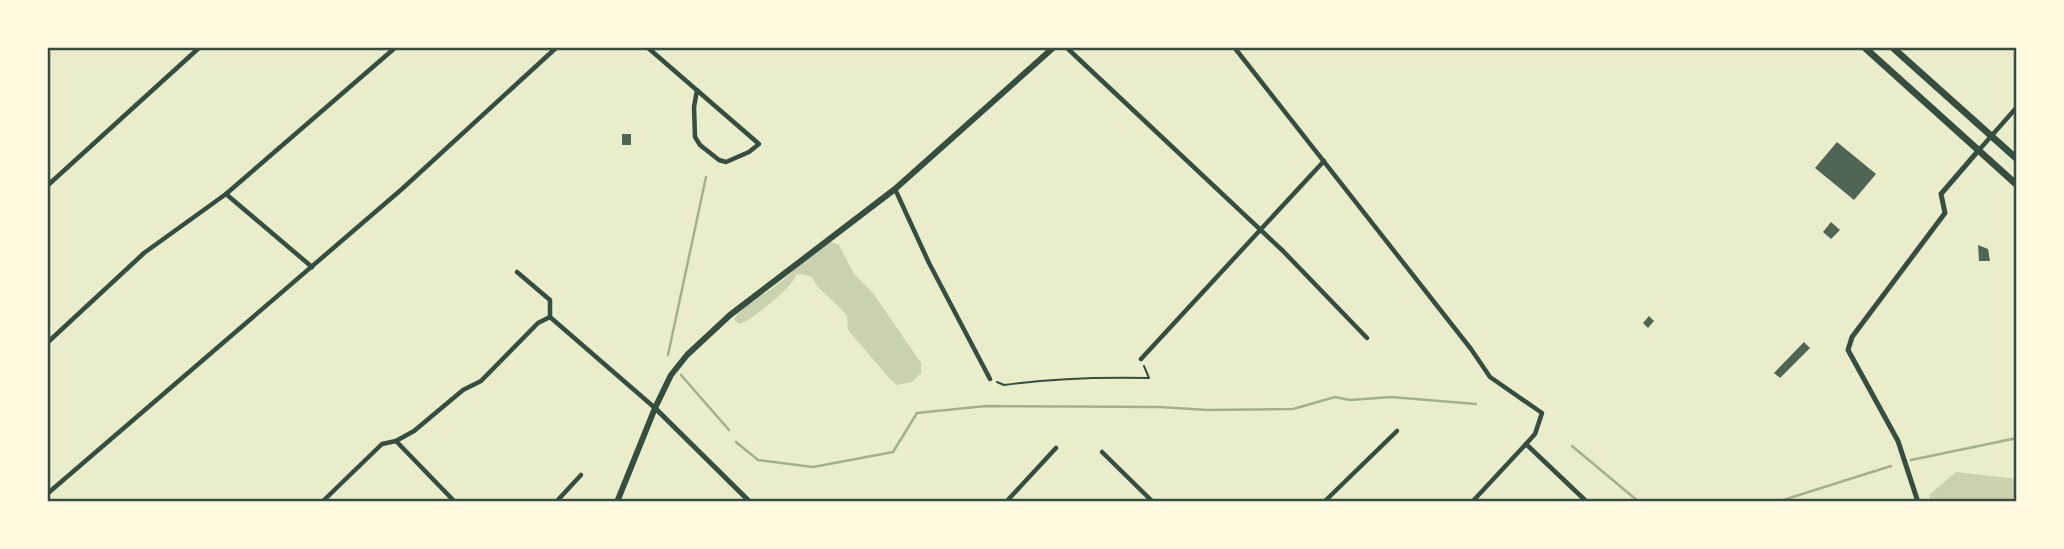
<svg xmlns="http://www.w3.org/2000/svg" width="2064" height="549" viewBox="0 0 2064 549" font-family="'Open Sans',sans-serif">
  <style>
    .green { fill: #cad2ad }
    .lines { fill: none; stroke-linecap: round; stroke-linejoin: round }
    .stream { stroke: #a3b18a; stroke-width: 2.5 }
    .building { fill: #4f6655 }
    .path { stroke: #344e41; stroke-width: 2 }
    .minor { stroke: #344e41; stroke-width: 4.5 }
    .tertiary { stroke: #344e41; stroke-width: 5 }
    .secondary { stroke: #344e41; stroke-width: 6 }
    .primary { stroke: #344e41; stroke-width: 7 }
    .neatline { fill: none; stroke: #344e41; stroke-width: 2.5 }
  </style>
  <rect width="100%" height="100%" fill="#e9edc9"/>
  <!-- green -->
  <g class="green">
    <path d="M831,242L839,245L854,274L873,293L921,363V373L912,382L897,385L889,378L848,330L847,315L817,286L812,277L801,274L796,275C792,288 753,319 740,324L734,320C741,306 760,297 773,288C793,273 808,254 831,242Z"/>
    <path d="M1956,472L2017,479V502H1931L1929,495Z"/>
  </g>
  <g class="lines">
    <!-- stream -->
    <g class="stream">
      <path d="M668,355L706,177"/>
      <path d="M681,375L729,430"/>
      <path d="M736,442L758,460L813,467L893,452L917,413L986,406L1159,407L1208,410L1293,409L1335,397L1350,400L1391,397L1476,404"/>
      <path d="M1572,446L1639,502"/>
      <path d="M1911,460L2017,438"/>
      <path d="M1777,502L1891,466"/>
    </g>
  </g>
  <!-- building -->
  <g class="building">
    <rect x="622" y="134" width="9" height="11"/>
    <path d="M1837,142L1876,174L1854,200L1815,168Z"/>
    <path d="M1831,222L1840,230L1831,239L1823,232Z"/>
    <path d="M1978,245L1988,249L1990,261H1979Z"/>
    <path d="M1649,316L1654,321L1648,328L1643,323Z"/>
    <path d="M1804,342L1810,348L1780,378L1774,373Z"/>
  </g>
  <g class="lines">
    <!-- path -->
    <path class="path" d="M997,382L1004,385C1053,378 1100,377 1149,378L1144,366"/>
    <!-- minor -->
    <g class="minor">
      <path d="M647,47L759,144L749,152L726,162L719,160L700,145L695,137L694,107L697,90"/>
      <path d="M1066,47L1283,251L1367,338"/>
      <path d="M1234,47L1471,349L1490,377L1542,413L1535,434L1526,444L1587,502"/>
      <path d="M1979,150L2017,107"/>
      <path d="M47,186L200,47"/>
      <path d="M895,189L929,263L990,379"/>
      <path d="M226,194L312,267"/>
      <path d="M517,272L550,300V317L655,408"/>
      <path d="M47,343L144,253L226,194L396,47"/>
      <path d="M1141,359L1324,161"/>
      <path d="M396,441L455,502"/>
      <path d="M1102,452L1153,502"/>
      <path d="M47,494L402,189L557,47"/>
      <path d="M322,502L382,444L396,441L414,431L463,390L481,381L538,323L550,317"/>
      <path d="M556,502L581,475"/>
      <path d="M1006,502L1056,448"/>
      <path d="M1324,502L1397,431"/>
      <path d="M1472,502L1526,444"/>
    </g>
    <!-- tertiary -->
    <g class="tertiary">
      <path d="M655,408L750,502"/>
      <path d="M1918,502L1898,441L1848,350L1852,337L1945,213L1941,194L1978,151"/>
    </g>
    <!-- secondary -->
    <path class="secondary" d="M617,502L655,408L671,375L687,355L730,315L895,189L1054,47"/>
    <!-- primary -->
    <g class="primary">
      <path d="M1864,47L2017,185"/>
      <path d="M1892,47L2017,159"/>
    </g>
  </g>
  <!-- border -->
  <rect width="2064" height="549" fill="none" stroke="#fefae0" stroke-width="98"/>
  <rect x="49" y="49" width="1966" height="451" class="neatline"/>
</svg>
